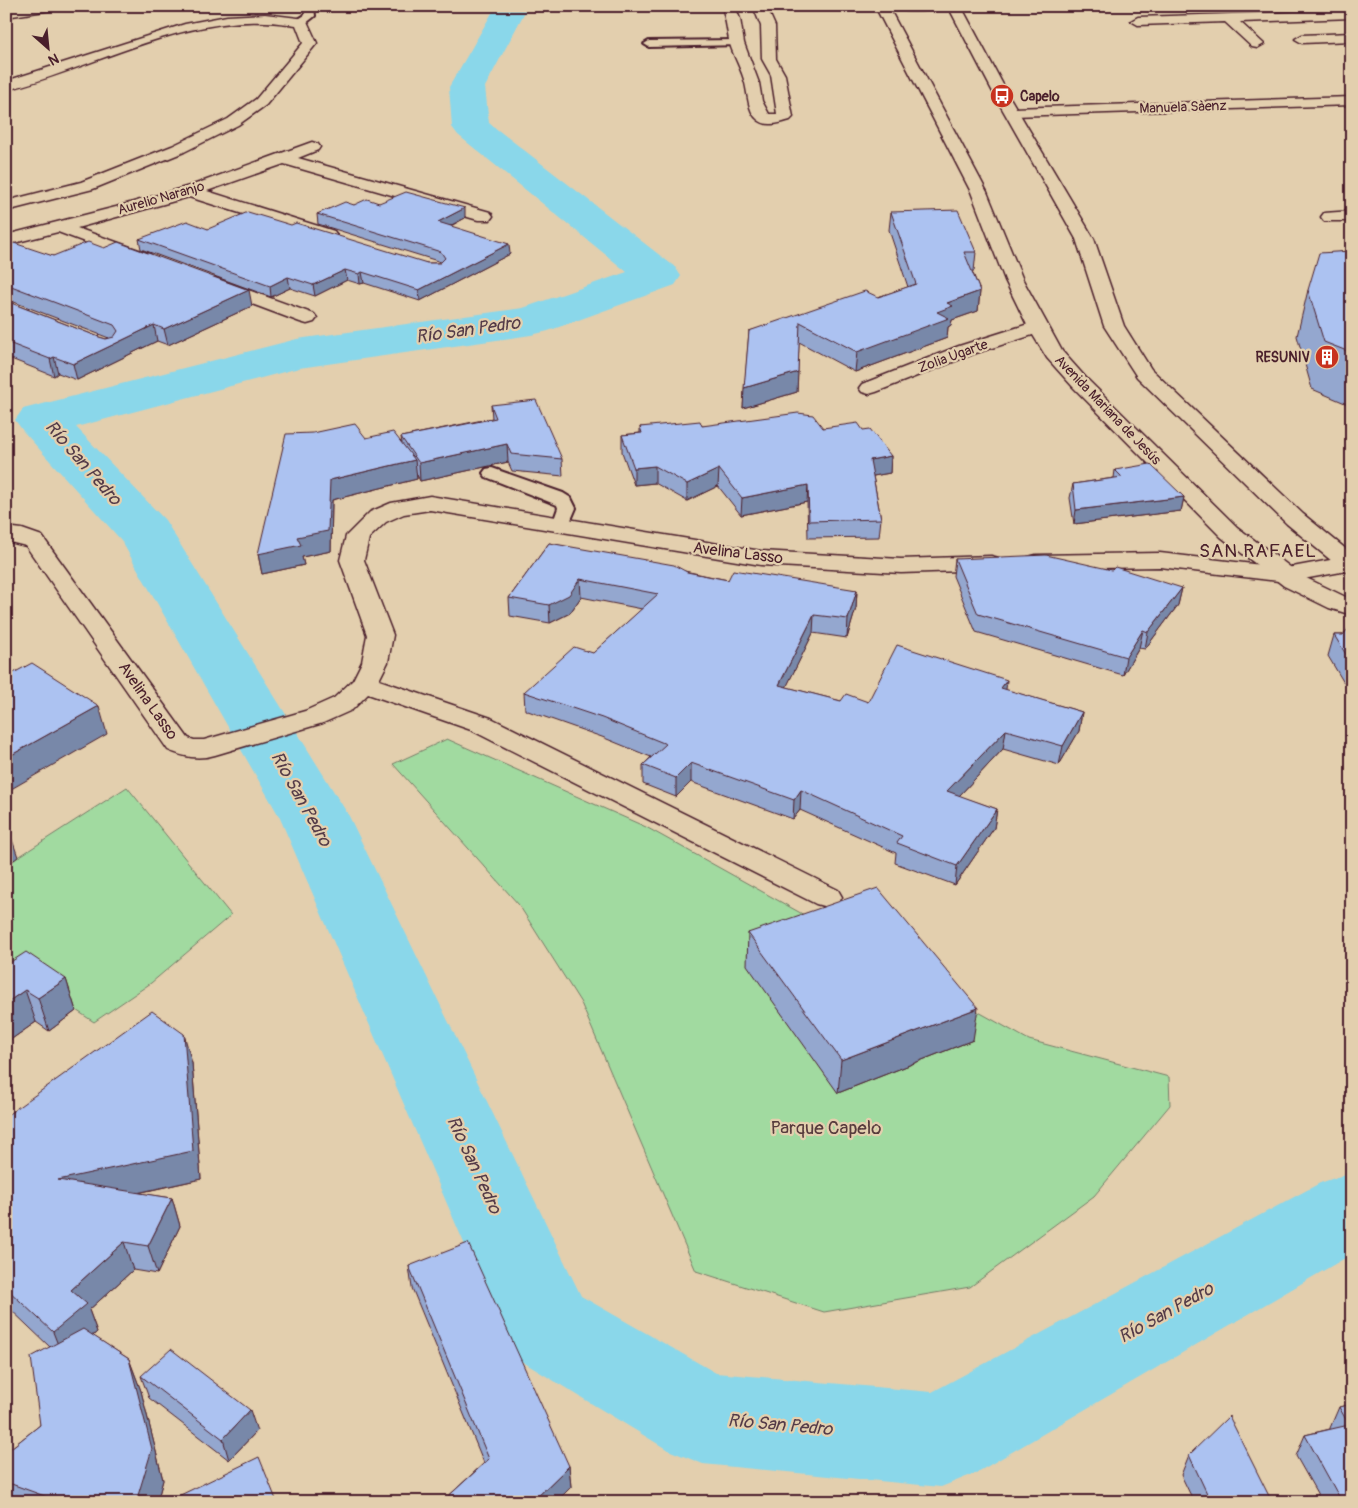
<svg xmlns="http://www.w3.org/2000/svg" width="1358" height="1508" viewBox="0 0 1358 1508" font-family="Pangolin,sans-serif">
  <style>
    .green { fill: #a1daa0; stroke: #767c66 }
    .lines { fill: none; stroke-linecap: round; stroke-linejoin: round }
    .river { fill: #8ad7ea; fill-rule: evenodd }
    .service-casing { stroke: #4a1f2b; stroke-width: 4 }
    .minor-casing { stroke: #4a1f2b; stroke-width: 3 }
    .tertiary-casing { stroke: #4a1f2b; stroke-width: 3 }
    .service { fill: #e3cfae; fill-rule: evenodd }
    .minor { fill: #e3cfae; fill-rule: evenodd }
    .tertiary { fill: #e3cfae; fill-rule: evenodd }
    .wall { fill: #94a7cf; stroke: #4a1f2b }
    .shaded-wall { fill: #7888a9; stroke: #4a1f2b }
    .building { fill: #acc2f1; stroke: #4a1f2b }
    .labels { text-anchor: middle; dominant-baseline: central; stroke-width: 4.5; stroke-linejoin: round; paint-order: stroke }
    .far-poi-label { font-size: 14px; font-weight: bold; fill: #4a1f2b; stroke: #e3cfae; text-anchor: start }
    .far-street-label { font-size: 14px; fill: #4a1f2b; stroke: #e3cfae }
    .street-label { font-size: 16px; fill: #4a1f2b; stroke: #e3cfae }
    .water-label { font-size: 18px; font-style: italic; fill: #543b48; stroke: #e3cfae }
    .quarter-label { font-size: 19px; letter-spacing: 1px; fill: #4a1f2b; stroke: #e3cfae }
    .near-park-label { font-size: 19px; fill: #573b3d; stroke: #e3cfae }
  </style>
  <rect width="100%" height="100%" fill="#e3cfae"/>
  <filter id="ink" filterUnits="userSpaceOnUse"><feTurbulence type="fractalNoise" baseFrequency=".02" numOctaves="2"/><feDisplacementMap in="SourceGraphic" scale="10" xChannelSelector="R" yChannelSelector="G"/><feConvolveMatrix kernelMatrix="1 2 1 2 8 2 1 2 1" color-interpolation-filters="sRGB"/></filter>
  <g filter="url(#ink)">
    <!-- green -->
    <g class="green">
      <path d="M447,739L646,827L1029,1040L1169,1077L1170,1105L1094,1196L970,1287L824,1312L696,1271L581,1003L519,905L393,764Z"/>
      <path d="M127,787L231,915L151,983L94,1022L6,964V865Z"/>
    </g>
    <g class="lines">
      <!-- river -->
      <path class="river" d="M496,6H528L485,87L489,123L675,267L681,276L675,285L548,331L531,335L299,368L76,427L165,520L349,816L581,1296L716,1373L932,1392L1320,1183L1352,1172V1254L976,1473L941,1487L703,1464L668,1450L513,1356L279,816L121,540L23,431L15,420L23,409L297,339L523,308L627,272L458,135L452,127L449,87Z"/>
      <!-- service casing -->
      <g class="service-casing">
        <g id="service">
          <path d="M304,6H314L315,16L305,24H297V20L305,15Z"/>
          <path d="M737,40L742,43L741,45L649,47L644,44L649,41Z"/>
          <path d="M492,468L563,493L571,498L576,508L567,529L561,530L555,529L552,525L558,508L557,505L486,477L483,473L486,469Z"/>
        </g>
      </g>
      <!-- minor casing -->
      <g class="minor-casing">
        <g id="minor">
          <path d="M24,6H57L51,10L6,17V9Z"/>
          <path d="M722,6H735L740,19L744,43L759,83L762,101L769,114H777L771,75L762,59L761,26L753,6H766L775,26L776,59L785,75L793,117L790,120C780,123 766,128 757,119C748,111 748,95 745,83C742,70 734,57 730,44C727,31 726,19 722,6Z"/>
          <path d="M1352,10V18L1240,22L1264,44L1257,48L1252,47L1225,22L1138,25L1131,21L1138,17Z"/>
          <path d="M265,14L306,19L317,43L266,105L238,125L184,152L93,189L6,211V201L81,182L172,146L228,119L256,99L303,43L296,25C286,24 275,22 265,22C180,17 88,70 6,90V81L185,24L227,16Z"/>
          <path d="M1352,33V41L1302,43L1295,39L1302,35Z"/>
          <path d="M1352,97V105L1013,116L1008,115L1006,112L1008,109L1013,108Z"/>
          <path d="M312,142L318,144L320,147L318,150L298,158L490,212L493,216L490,220H478L284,164L207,191L334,231L337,235L334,239L328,240L322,239L189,197L77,228L150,254L153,258L150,262L144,263L138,262L58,232L6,245V235L116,207L193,185Z"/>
          <path d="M1352,211V221H1324L1321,217L1324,213Z"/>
          <path d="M215,278L314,314L317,318L314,322L307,324L300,322L209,288L206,284L209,280Z"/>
          <path d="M1038,321L1045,323L1048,327L1045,331L973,354L876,392L869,394L862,392L859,388L862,384L959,346Z"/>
          <path d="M430,496L761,551L901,559L991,556L999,558L1003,563L999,568L991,570L901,573L761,565L430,510L404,514L386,522L369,538L364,560L393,635L388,662L379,680L491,718L838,890L842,897L838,904L827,907L816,904L471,730L368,694L352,710L323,723L215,755C198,760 184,757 168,750L26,546L6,541V527L22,529L42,536L188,738L194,740H204L305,711L334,698L353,680L362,662L367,635L340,560L346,536L370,512L391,503Z"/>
          <path d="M1160,553L1287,568L1341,558L1352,554V570L1287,582L1160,567L1036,569L1028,567L1024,562L1028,557L1036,555Z"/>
        </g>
      </g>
      <!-- tertiary casing -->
      <g class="tertiary-casing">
        <g id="tertiary">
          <path d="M875,6H888L987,192L1023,280L1062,351L1087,379L1237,527L1302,576L1352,600V615L1329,608L1284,586L1221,537L1073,387L1047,358L1028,327L1005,280L971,192Z"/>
          <path d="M893,6H936C930,13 899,13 893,6Z"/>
          <path d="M948,6H961L1009,96L1094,239L1124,326L1151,369L1303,514L1352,554V573L1344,571L1287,524L1137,377L1104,326L1076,239L995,96Z"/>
        </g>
      </g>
      <!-- service -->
      <use href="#service" class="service"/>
      <!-- minor -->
      <use href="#minor" class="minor"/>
      <!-- tertiary -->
      <use href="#tertiary" class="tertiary"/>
    </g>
    <!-- wall -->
    <g class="wall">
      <path d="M379,203L465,218L451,226L510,254L420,301L364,283L360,284L347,280L315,296L290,288L271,297L141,249L139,239L208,229L427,263H440L441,262L318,224L317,214L354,205Z"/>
      <path d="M891,212L976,252L974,271H972L980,291L978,311L952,320L951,325L948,327L947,338L855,372L799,342L797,392L743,408L749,331L878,297L908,287L889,230Z"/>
      <path d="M6,246L53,256L252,306L168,345L157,341L77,380L58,373L54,376L6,357V301L99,337L106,339L109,338L6,299Z"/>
      <path d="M1352,251V406L1312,389L1297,336L1308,290Z"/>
      <path d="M491,405L562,459L563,476L512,471L508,462L420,481L417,475V479L332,500L331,551L302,557L304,565L262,574L258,554L366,438L402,443L401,437L492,418Z"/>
      <path d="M702,426L823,428L863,430L891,456L890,473L873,476L881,519L879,537L808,538L807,502L741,515L718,486L687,501L655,483L634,485L622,452V435L640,433V427Z"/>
      <path d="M1115,470L1184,497L1181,511L1074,524L1070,498L1073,484L1114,478Z"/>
      <path d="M549,543L728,580L857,590L856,608L847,638L813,633L786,687L841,701L868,702L1006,690L1082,712L1079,731L1059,765L1003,749L959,796L997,809L994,828L955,885L895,863L896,853L800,810L793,819L691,782L676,797L643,784V765L651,757L602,737L525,710L524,692L593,653L642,609L581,597L570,613L550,623L510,616L509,598Z"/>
      <path d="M955,559L1182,588L1178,605L1145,649L1139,648L1123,675L976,632L953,576Z"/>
      <path d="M1352,624V692L1350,693L1328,656L1334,635H1343Z"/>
      <path d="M748,933L973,1040L838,1093L747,965Z"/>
      <path d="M6,965L66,979L76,1011L49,1031L36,1022L6,1043Z"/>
      <path d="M192,1063L201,1179L138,1193L172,1198L180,1226L157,1274L133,1270L89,1310L97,1332L93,1336L129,1359L141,1391L163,1480L157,1502H6V1452L40,1425L50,1347L6,1305V1116Z"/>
      <path d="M409,1266L569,1466L571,1487L556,1502H442L484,1463L412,1288Z"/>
      <path d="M141,1376L257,1431L229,1460L149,1398Z"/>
      <path d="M1352,1404V1502H1322L1296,1456L1305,1435L1330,1429V1428L1339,1407Z"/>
      <path d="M1189,1455L1272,1502H1194L1181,1475Z"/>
    </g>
    <!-- shaded-wall -->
    <g class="shaded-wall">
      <path d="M465,208V218L438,232V222Z"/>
      <path d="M509,244L510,254L420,301L419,290Z"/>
      <path d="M345,270L347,280L315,296L313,285Z"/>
      <path d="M362,272L364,283L360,284L359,274Z"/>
      <path d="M288,277L290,288L271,297L270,286Z"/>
      <path d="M249,290L252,306L168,345L164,329Z"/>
      <path d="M980,291L978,311L952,320L951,325L948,327L947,338L855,372L857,352L937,312L947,303Z"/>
      <path d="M154,325L157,341L77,380L73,364Z"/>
      <path d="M54,357L58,373L54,376L50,359Z"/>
      <path d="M798,372L797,392L743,408L744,388Z"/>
      <path d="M507,444L508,462L420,481L419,463Z"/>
      <path d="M891,456L890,473L868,477L870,460Z"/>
      <path d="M415,460L417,479L332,500L331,551L302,557L304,565L262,574L258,554L297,537L330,480Z"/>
      <path d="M655,466V483L634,485V468Z"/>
      <path d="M719,469L718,486L687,501V484Z"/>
      <path d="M808,485L807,502L741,515L742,498Z"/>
      <path d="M1184,497L1181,511L1074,524L1076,510Z"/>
      <path d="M580,579L581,597L570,613L550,623L549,605Z"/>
      <path d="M1182,588L1178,605L1145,649L1148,632Z"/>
      <path d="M857,590L856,608L847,638L848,619Z"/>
      <path d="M814,615L813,633L778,704L779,685Z"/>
      <path d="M1143,630L1139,648L1123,675L1126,657Z"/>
      <path d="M1007,680L1005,699L1001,688Z"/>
      <path d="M99,706L107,734L6,792V758Z"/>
      <path d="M1082,712L1079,731L1059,765L1063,746Z"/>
      <path d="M1006,730L1003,749L945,811L947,791Z"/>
      <path d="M691,763V782L676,797V778Z"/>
      <path d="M801,790L800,810L793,819L794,800Z"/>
      <path d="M997,809L994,828L955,885L957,866Z"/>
      <path d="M8,828L18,857L6,866V830Z"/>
      <path d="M66,979L76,1011L49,1031L38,998Z"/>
      <path d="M25,990L36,1022L6,1043V1003Z"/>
      <path d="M978,1008L973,1040L838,1093L841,1060Z"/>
      <path d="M184,1034L192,1063L201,1179L68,1208L58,1180Z"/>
      <path d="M172,1198L180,1226L157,1274L148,1246Z"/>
      <path d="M124,1242L133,1270L89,1310L97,1332L64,1360L53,1332L71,1290Z"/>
      <path d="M129,1359L141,1391L163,1480L157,1502H136Z"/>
      <path d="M250,1410L257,1431L229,1460L223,1439Z"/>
      <path d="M569,1466L571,1487L556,1502H532Z"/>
    </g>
    <!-- building -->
    <g class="building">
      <path d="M406,192L465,208L438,222L509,244L419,290L362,272L359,274L345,270L313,285L288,277L270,286L139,239L187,221L208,229L248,212L291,225L296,223L427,263H440L445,258L441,252L317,214L345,202L354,205L367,199L379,203Z"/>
      <path d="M958,210L976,252H964L980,291L947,303L953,306L937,312L949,318L857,352L800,322L798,372L744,388L749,331L865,291L878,297L916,284L891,212Z"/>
      <path d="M88,242L104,248L118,242L249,290L164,329L154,325L73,364L54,357L50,359L6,342V301L99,337L106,339L114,337L118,331L114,325L6,284V246L14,243L53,256Z"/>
      <path d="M1352,251V353L1324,342L1308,290L1319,253Z"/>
      <path d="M536,400L562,459L511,454L507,444L419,463L401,437L496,418L491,405Z"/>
      <path d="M798,413L813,415L823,428L858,423L863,430L870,429L891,456L870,460L881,519L809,521L808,485L742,498L719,469L687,484L655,466L634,468L622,435L642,433L640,427L700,421L702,426Z"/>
      <path d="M355,424L366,438L393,432L415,460L330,480L328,531L297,537L301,545L258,554L286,434L313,433Z"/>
      <path d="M1150,464L1184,497L1076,510L1073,484L1122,477L1115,470Z"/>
      <path d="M549,543L674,565L687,572L728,580L733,570L857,590L848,619L814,615L779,685L841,701L846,694L868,702L897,645L1007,680L1001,688L1082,712L1063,746L1006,730L947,791L997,809L957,866L897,843L902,836L801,790L794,800L691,763L676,778L643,765L666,744L602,718L524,692L574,647L593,653L658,594L580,579L569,595L549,605L509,598Z"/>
      <path d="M1046,555L1112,570L1115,567L1182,588L1148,632L1143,630L1126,657L978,614L955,559Z"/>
      <path d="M1352,624V664L1334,635H1343Z"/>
      <path d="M32,663L99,706L6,758V677Z"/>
      <path d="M878,888L978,1008L841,1060L748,933Z"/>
      <path d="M26,952L66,979L38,998L25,990L6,1003V965Z"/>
      <path d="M152,1011L184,1034L193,1151L58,1180L172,1198L148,1246L124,1242L71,1290L87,1304L53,1332L6,1288V1116Z"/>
      <path d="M468,1243L569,1466L532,1502H442L489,1459L409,1266Z"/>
      <path d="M83,1329L129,1359L152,1449L136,1502H61L6,1482V1452L40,1425L31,1357Z"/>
      <path d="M171,1349L250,1410L223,1439L141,1376Z"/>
      <path d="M1352,1404V1502H1342L1305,1435L1349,1425L1339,1407Z"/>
      <path d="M1229,1416L1272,1502H1211L1189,1455Z"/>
      <path d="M259,1457L277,1502H166Z"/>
    </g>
  </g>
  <!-- icons -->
  <defs>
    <g id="bus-disc" transform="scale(1.25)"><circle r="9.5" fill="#c8321e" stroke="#e3cfae"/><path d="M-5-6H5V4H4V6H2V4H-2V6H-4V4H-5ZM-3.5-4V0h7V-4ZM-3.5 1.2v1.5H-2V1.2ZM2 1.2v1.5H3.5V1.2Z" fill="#fff"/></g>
    <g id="building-disc" transform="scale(1.25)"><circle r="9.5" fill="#c8321e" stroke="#e3cfae"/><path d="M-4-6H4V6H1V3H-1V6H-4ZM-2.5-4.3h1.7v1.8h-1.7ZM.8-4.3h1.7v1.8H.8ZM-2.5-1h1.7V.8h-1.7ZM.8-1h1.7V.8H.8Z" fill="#fff"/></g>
  </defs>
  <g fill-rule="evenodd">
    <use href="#bus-disc" x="1002" y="96"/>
    <use href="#building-disc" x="1327" y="357"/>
  </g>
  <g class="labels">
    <!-- far-poi labels -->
    <g class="far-poi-label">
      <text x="1020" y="96">Capelo</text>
      <text x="1310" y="357" text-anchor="end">RESUNIV</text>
    </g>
    <!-- far-street labels -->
    <g class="far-street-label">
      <text transform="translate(1183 107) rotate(-2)">Manuela Sàenz</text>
      <text transform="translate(161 198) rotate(-16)">Aurelio Naranjo</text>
      <text transform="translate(953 356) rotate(-20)">ZoIia Ugarte</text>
      <text transform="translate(1108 410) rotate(46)">Avenida Mariana de Jesús</text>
    </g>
    <!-- street labels -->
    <g class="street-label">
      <text transform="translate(738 553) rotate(7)">Avelina Lasso</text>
      <text transform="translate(148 701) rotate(55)">Avelina Lasso</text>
    </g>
    <!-- water labels -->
    <g class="water-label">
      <text transform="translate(468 330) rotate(-8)">Río San Pedro</text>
      <text transform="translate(83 463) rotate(49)">Río San Pedro</text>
      <text transform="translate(301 799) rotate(61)">Río San Pedro</text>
      <text transform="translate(474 1165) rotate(65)">Río San Pedro</text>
      <text transform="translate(1166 1313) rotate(-29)">Río San Pedro</text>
      <text transform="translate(780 1425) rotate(5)">Río San Pedro</text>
    </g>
    <!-- quarter labels -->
    <g class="quarter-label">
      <text x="1258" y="551">SAN RAFAEL</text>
    </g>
    <!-- near-park labels -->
    <g class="near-park-label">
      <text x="826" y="1128">Parque Capelo</text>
    </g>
  </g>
  <!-- margin -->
  <rect width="1358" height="1508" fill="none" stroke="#e3cfae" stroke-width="25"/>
  <rect x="12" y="12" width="1333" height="1483" fill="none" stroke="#4a1f2b" stroke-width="2" filter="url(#ink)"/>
  <!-- north arrow -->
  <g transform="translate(48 48) rotate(153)" stroke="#e3cfae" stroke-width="4" paint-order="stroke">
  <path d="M0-4L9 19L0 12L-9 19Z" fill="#4a1f2b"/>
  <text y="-8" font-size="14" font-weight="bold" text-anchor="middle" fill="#4a1f2b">N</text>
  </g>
</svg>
